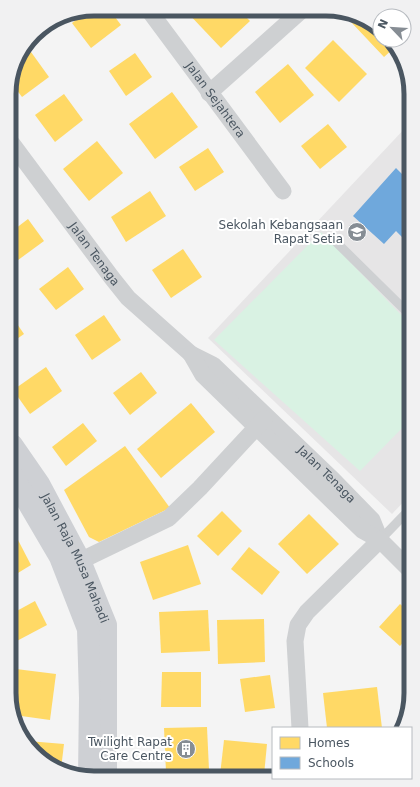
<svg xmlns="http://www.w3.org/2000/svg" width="420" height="787" viewBox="0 0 420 787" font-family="'DejaVu Sans',sans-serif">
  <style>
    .education { fill: #e6e5e6 }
    .green { fill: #d9f2e3 }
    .homes { fill: #ffd966 }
    .schools { fill: #6fa8dc }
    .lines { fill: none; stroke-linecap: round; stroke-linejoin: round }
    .lane { stroke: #ced0d2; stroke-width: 9 }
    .street { stroke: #ced0d2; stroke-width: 17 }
    .secondary { stroke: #ced0d4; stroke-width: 22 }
    .labels { text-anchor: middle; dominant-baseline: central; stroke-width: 4; stroke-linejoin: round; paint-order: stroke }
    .street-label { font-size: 12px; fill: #4a5661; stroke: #fff }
    .poi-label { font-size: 12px; fill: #4a5661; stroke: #fff; text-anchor: end }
    .rim { fill: none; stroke: #4a5661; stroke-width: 5 }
  </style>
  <rect width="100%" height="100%" fill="#f4f4f4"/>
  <!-- education -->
  <path class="education" d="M407,126L409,496L392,514L208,338Z"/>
  <!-- green -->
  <path class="green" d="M321,232L408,322L409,421L360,471L214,340Z"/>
  <!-- homes -->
  <g class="homes">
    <path d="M94,9H109L121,25L91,48L72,23L90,10Z"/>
    <path d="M185,10H239L250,21L221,48Z"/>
    <path d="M356,17L380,29V40H389L394,48L384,57L351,22Z"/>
    <path d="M333,40L367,74L339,102L305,68Z"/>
    <path d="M31,52L49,77L22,97L10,81L16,63Z"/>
    <path d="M135,53L152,77L126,96L109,71Z"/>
    <path d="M288,64L314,95L280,123L255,92Z"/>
    <path d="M172,92L198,127L155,159L129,124Z"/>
    <path d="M64,94L83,120L55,142L35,115Z"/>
    <path d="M328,124L347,147L320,169L301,146Z"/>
    <path d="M97,141L123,173L89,201L63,169Z"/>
    <path d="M208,148L224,172L195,191L179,167Z"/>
    <path d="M150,191L166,216L126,242L111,217Z"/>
    <path d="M28,219L44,241L14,263L11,259V232Z"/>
    <path d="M183,249L202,277L171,298L152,270Z"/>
    <path d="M68,267L84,289L56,310L39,289Z"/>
    <path d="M11,315L24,334L11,343Z"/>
    <path d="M104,315L121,340L92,360L75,335Z"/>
    <path d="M46,367L62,391L30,414L13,390Z"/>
    <path d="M141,372L157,393L130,415L113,393Z"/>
    <path d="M191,403L215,432L161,478L137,449Z"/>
    <path d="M83,423L97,441L66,466L52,447Z"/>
    <path d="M125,446L170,508L99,542L89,537L64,490Z"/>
    <path d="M222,511L242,531L218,556L197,536Z"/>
    <path d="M309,514L339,544L307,574L278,544Z"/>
    <path d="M18,540L31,565L13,576L12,543Z"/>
    <path d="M188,545L201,584L153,600L140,562Z"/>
    <path d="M249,547L280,572L262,595L231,569Z"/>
    <path d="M35,601L47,625L13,643V613Z"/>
    <path d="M400,604L410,613V635L400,646L379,627Z"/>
    <path d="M208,610L210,651L161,653L159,612Z"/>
    <path d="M264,619L265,662L218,664L217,620Z"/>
    <path d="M16,669L56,674L50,720L14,715L13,690Z"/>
    <path d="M162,672H201V707H161Z"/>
    <path d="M270,675L275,708L245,712L240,679Z"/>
    <path d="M377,687L382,728H327L323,693Z"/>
    <path d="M207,727L209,770L166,772L164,728Z"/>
    <path d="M224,740L267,744L264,775H220Z"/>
    <path d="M28,741L64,744L61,769L42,760Z"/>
  </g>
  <!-- schools -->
  <path class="schools" d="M396,168L407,179L408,243L396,231L384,244L353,216Z"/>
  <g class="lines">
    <!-- lane -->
    <g class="lane">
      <path d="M333,239L408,313"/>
      <path d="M380,540L409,510"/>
    </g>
    <!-- street -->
    <g class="street">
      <path id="s1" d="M148,9L283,191"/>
      <path d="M209,93L302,10"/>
      <path id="s2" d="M10,141L112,278L128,298L191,354L213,365L333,480L372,520L380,540"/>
      <path d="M191,354L203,375L362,530L380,540L410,570"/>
      <path d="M80,561L169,518L200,488L264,419"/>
      <path d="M300,728L295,641L298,625L307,612L380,540"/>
    </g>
    <!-- secondary -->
    <g class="secondary">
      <path id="s3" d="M12,445L39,484L80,561L106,625V777"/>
      <path d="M12,475L60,557L88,629L90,698L89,777"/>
    </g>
  </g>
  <!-- icons -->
  <defs>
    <g id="school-disc" transform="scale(1)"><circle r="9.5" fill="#868d94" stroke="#fff"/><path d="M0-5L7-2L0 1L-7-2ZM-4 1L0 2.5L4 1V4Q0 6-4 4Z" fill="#fff"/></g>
    <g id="building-disc" transform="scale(1)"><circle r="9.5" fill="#868d94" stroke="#fff"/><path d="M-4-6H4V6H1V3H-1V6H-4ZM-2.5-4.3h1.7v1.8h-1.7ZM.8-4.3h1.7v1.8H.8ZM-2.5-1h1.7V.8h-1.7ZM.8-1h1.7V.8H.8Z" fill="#fff"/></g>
  </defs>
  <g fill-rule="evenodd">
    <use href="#school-disc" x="357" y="232"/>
    <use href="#building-disc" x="186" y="749"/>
  </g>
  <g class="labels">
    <!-- street labels -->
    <g class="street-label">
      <text stroke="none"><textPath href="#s1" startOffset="113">Jalan Sejahtera</textPath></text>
      <text stroke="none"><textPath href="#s2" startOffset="141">Jalan Tenaga</textPath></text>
      <text stroke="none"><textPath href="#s2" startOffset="463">Jalan Tenaga</textPath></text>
      <text stroke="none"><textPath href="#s3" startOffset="130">Jalan Raja Musa Mahadi</textPath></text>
    </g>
    <!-- poi labels -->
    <g class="poi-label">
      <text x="343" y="225">Sekolah Kebangsaan<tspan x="343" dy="14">Rapat Setia</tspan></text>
      <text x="172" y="742">Twilight Rapat<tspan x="172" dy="14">Care Centre</tspan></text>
    </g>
  </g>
  <!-- crop -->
  <path d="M0 0H420V787H0ZM94 16H326A78 78 0 0 1 404 94V693A78 78 0 0 1 326 771H94A78 78 0 0 1 16 693V94A78 78 0 0 1 94 16Z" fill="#f1f1f2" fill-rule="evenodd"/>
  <path class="rim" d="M94 16H326A78 78 0 0 1 404 94V693A78 78 0 0 1 326 771H94A78 78 0 0 1 16 693V94A78 78 0 0 1 94 16Z"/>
  <!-- legend -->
  <rect x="272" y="727" width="140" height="52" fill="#ffffff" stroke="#b7bbc0"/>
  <rect x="280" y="737" width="20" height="12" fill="#ffd966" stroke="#b7bbc0"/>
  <text x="308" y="747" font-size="12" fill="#4a5661">Homes</text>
  <rect x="280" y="757" width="20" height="12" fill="#6fa8dc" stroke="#b7bbc0"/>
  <text x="308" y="767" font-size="12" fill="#4a5661">Schools</text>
  <!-- north arrow -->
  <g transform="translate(392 28) rotate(295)"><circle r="19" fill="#ffffff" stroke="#b7bbc0"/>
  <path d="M0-3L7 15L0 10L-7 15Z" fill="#868d94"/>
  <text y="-6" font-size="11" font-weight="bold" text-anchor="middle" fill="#4a5661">N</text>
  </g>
</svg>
